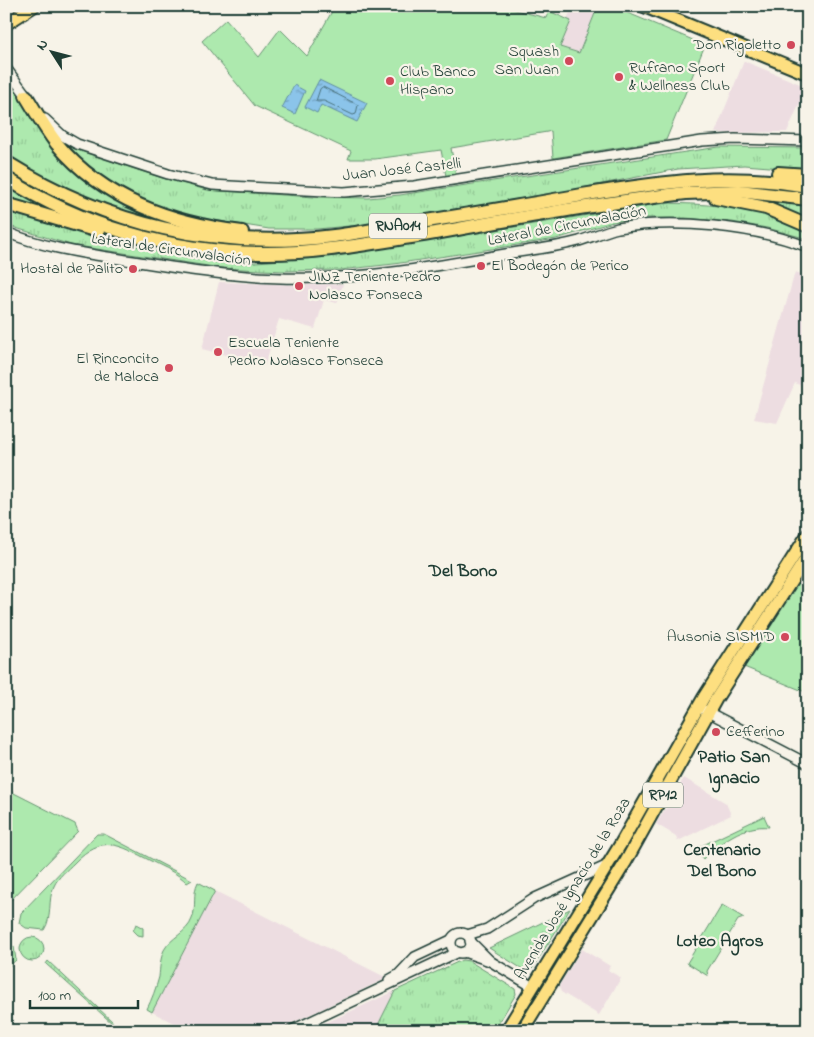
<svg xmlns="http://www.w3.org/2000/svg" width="814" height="1037" viewBox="0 0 814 1037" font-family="'Indie Flower',sans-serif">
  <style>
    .built { fill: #eddde1 }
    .grass { fill: url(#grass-tufts); stroke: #669371 }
    .green { fill: #ade9ae; stroke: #669371 }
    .water { fill: url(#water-ripples); stroke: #608ea1 }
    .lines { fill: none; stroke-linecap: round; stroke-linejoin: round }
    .shore { stroke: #4a737d; stroke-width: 1 }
    .minor-casing { stroke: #1f3d34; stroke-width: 12 }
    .major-casing { stroke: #1f3d34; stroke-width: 15 }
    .highway-casing { stroke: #1f3d34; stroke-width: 16 }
    .minor { stroke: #f7f3e8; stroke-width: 9 }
    .major { stroke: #fddf80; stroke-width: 11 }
    .highway { stroke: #fddf80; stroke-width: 12 }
    .poi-dot { fill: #d1495b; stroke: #f7f3e8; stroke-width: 2 }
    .labels { text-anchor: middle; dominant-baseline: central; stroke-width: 4.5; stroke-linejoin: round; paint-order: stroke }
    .shield { fill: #f7f3e8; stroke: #60746a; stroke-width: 1 }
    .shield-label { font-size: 15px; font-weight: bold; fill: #1f3d34 }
    .poi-label { font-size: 16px; fill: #1f3d34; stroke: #f7f3e8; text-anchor: start }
    .street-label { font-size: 16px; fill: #1f3d34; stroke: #f7f3e8 }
    .neighbourhood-label { font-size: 18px; font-weight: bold; fill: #1f3d34; stroke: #f7f3e8 }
  </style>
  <defs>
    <pattern id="grass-tufts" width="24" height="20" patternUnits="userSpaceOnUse" patternTransform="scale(1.25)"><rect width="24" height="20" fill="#ade9ae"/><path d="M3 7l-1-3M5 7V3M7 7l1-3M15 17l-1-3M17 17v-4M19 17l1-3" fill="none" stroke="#94c996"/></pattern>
    <pattern id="water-ripples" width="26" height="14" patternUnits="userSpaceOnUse" patternTransform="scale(1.25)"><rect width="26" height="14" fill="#8bc4ea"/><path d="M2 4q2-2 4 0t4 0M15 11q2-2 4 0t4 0" fill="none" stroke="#71a0be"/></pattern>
  </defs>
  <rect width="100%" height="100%" fill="#f7f3e8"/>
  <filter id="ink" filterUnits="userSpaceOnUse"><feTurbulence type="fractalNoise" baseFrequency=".02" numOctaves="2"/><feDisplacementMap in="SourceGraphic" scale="10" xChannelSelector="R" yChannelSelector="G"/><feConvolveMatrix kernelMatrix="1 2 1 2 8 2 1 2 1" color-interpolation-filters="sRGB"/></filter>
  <g filter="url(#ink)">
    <!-- built -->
    <g class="built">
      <path d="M573,6H598L579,53L560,47L571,21L567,19Z"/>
      <path d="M744,61L807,87L787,132L715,133Z"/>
      <path d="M795,272L808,276V389L795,383L777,423L754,419Z"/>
      <path d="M219,282L299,285L343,284L337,303L324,300L315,329L279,319L265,365L202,349Z"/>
      <path d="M808,566V588L797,584Z"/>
      <path d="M684,778L726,803L731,815L678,841L676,836L656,824Z"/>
      <path d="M215,891L387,978L275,1031H189L152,1012Z"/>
      <path d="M582,949L610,966L608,970L621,978L599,1015L561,992L559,986Z"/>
      <path d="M462,960L469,961L515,989L516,994L494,1031H308Z"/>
    </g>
    <!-- grass -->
    <g class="grass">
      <path d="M6,78L62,153L176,224C115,214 58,187 6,154Z"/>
      <path d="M57,137L86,153L159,177L207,190L314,197L368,198L400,195L719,147L808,148V170L744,165L678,169L566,191L360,225L317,229H269L194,217L152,206L98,177Z"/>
      <path d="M6,187L65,218L6,202Z"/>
      <path d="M758,201L808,206V223Z"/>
      <path d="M662,203C713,204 762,207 808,233V239L767,228L732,222L685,218H638L613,222L556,239L394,264L340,270L283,271L221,268L71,245L6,225V210L154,251L216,262L243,263L336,256Z"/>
      <path d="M570,909L532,969L524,970L489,948Z"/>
      <path d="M136,924L143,928V936L137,935L133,931Z"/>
      <circle cx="32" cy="949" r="12"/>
      <path d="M462,960L469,961L515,989L516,994L494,1031H375L395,991Z"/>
      <path d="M48,961L113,1022V1024L46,964Z"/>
    </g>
    <!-- green -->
    <g class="green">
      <path d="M335,6H500L546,18L549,11L571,21L560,47L579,53L598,6H611L705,45L666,140L553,158L551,131L547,132L451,148L456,175L446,176L441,150L375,159H348L351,151L255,106L202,41L226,19L259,57L280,29L307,56Z"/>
      <path d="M797,584L808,588V693L744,667Z"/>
      <path d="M6,789L75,824L78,831L6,905Z"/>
      <path d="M764,816L769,827C744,824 720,842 703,859L697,848Z"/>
      <path d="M97,834H104L192,880L187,883C178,873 164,868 151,861C119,845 103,833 74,863C67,870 58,877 54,886C47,901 53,916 44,930L26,928L19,923L21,913Z"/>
      <path d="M198,882L215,891L152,1012L147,1009C152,999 156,988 159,977C160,968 160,959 164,950C171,937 187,933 192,919C197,906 192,894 198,882Z"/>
      <path d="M722,905L744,918L738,920L707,971L708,976L687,963Z"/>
      <path d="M6,940L14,947L16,960L6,969Z"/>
    </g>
    <!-- water -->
    <g class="water">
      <path d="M319,80L367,103L357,122L321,105L317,113L305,107Z"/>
      <path d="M294,85L305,91L295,114L282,108Z"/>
    </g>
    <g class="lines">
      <!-- shore -->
      <path class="shore" d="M323,87L358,105L356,114L353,115L324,101H316L320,89Z"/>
      <!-- minor casing -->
      <g class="minor-casing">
        <g id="minor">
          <path d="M6,68L29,99"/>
          <path d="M45,119L63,136L77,144L168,174L212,185L344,192L414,186L702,141L735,139L808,141"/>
          <path d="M6,232C46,249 91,254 133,261C194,271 255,280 316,278C388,277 460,261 531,250C547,248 564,245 579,241C592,237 605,231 618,228C674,218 754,226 808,247"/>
          <path d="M704,710L808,764"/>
          <circle cx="461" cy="943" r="10"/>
          <path d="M467,935L487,929L535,898L608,865"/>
          <path d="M470,941L490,961L533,987"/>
          <path d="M464,952L490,961"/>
          <path d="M389,980L398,975L415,957L451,940"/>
          <path d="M290,1031L458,952"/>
        </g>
      </g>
      <!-- major casing -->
      <g class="major-casing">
        <g id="major">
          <path d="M643,6L808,74"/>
          <path d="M6,9L10,6"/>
          <path d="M6,24L34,6"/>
          <path d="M506,1031L620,845L704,697L808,534"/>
          <path d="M522,1031L625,863L716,699L808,555"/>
        </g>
      </g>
      <!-- highway casing -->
      <g class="highway-casing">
        <g id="highway">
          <path d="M26,96C36,112 45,129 57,144C104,200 171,223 242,232"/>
          <path d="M6,162C109,226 214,250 334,236C361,233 388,227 415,223C471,214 527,205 582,195C660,182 729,172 808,186"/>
          <path d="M778,173L808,175"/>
          <path d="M6,178C82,226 171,252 260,253C317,254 373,243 429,234C514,219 600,203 686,193L739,191L808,199"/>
          <path d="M716,198L766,208L808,226"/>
          <path d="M6,204L98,231"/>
        </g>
      </g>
      <!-- minor -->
      <use href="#minor" class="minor"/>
      <!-- major -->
      <use href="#major" class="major"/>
      <!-- highway -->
      <use href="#highway" class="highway"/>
    </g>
  </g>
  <!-- markers -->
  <g class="poi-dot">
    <circle cx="791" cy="45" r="5"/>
    <circle cx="569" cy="61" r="5"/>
    <circle cx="619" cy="77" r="5"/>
    <circle cx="390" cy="81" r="5"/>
    <circle cx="481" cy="266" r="5"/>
    <circle cx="133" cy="269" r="5"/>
    <circle cx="299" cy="286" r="5"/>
    <circle cx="218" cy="352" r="5"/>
    <circle cx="169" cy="368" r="5"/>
    <circle cx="785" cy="637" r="5"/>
    <circle cx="716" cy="732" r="5"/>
  </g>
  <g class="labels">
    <!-- shield labels -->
    <g class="shield">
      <rect x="369" y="213.5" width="58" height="25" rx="4"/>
      <rect x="643" y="782.5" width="40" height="25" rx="4"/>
    </g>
    <g class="shield-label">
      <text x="398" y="226">RNA014</text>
      <text x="663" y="795">RP12</text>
    </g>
    <!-- poi labels -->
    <g class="poi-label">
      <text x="781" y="45" text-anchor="end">Don Rigoletto</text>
      <text x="559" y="52" text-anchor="end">Squash<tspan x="559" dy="18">San Juan</tspan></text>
      <text x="629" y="68">Rufrano Sport<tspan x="629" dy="18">&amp; Wellness Club</tspan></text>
      <text x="400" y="72">Club Banco<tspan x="400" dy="18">Hispano</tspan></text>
      <text x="491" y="266">El Bodegón de Perico</text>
      <text x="123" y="269" text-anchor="end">Hostal de Palito</text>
      <text x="309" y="277">JINZ Teniente Pedro<tspan x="309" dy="18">Nolasco Fonseca</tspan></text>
      <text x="228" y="343">Escuela Teniente<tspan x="228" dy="18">Pedro Nolasco Fonseca</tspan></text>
      <text x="159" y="359" text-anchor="end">El Rinconcito<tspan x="159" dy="18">de Maloca</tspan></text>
      <text x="775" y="637" text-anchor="end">Ausonia SISMID</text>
      <text x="726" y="732">Cefferino</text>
    </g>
    <!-- street labels -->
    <g class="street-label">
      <text transform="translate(402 170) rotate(-6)">Juan José Castelli</text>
      <text transform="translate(567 226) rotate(-11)">Lateral de Circunvalación</text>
      <text transform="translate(171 250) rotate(8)">Lateral de Circunvalación</text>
      <text transform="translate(573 889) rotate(-59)">Avenida José Ignacio de la Roza</text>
    </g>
    <!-- neighbourhood labels -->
    <g class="neighbourhood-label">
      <text x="463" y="572">Del Bono</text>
      <text x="734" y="758">Patio San<tspan x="734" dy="21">Ignacio</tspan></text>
      <text x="722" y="851">Centenario<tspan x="722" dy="21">Del Bono</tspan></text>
      <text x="720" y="942">Loteo Agros</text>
    </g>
  </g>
  <!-- margin -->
  <rect width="814" height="1037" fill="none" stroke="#f7f3e8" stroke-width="25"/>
  <rect x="12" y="12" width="789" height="1012" fill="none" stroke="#1f3d34" stroke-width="2" filter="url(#ink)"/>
  <!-- north arrow -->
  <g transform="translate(52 52) rotate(306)" stroke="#f7f3e8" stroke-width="4" paint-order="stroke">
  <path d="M0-4L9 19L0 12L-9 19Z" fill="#1f3d34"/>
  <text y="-8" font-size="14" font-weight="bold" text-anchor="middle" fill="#1f3d34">N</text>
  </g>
  <!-- scale -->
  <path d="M30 1000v8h108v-8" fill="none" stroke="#1f3d34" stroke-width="2.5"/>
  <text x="38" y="1000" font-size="15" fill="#1f3d34" stroke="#f7f3e8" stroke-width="4" paint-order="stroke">100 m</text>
</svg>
